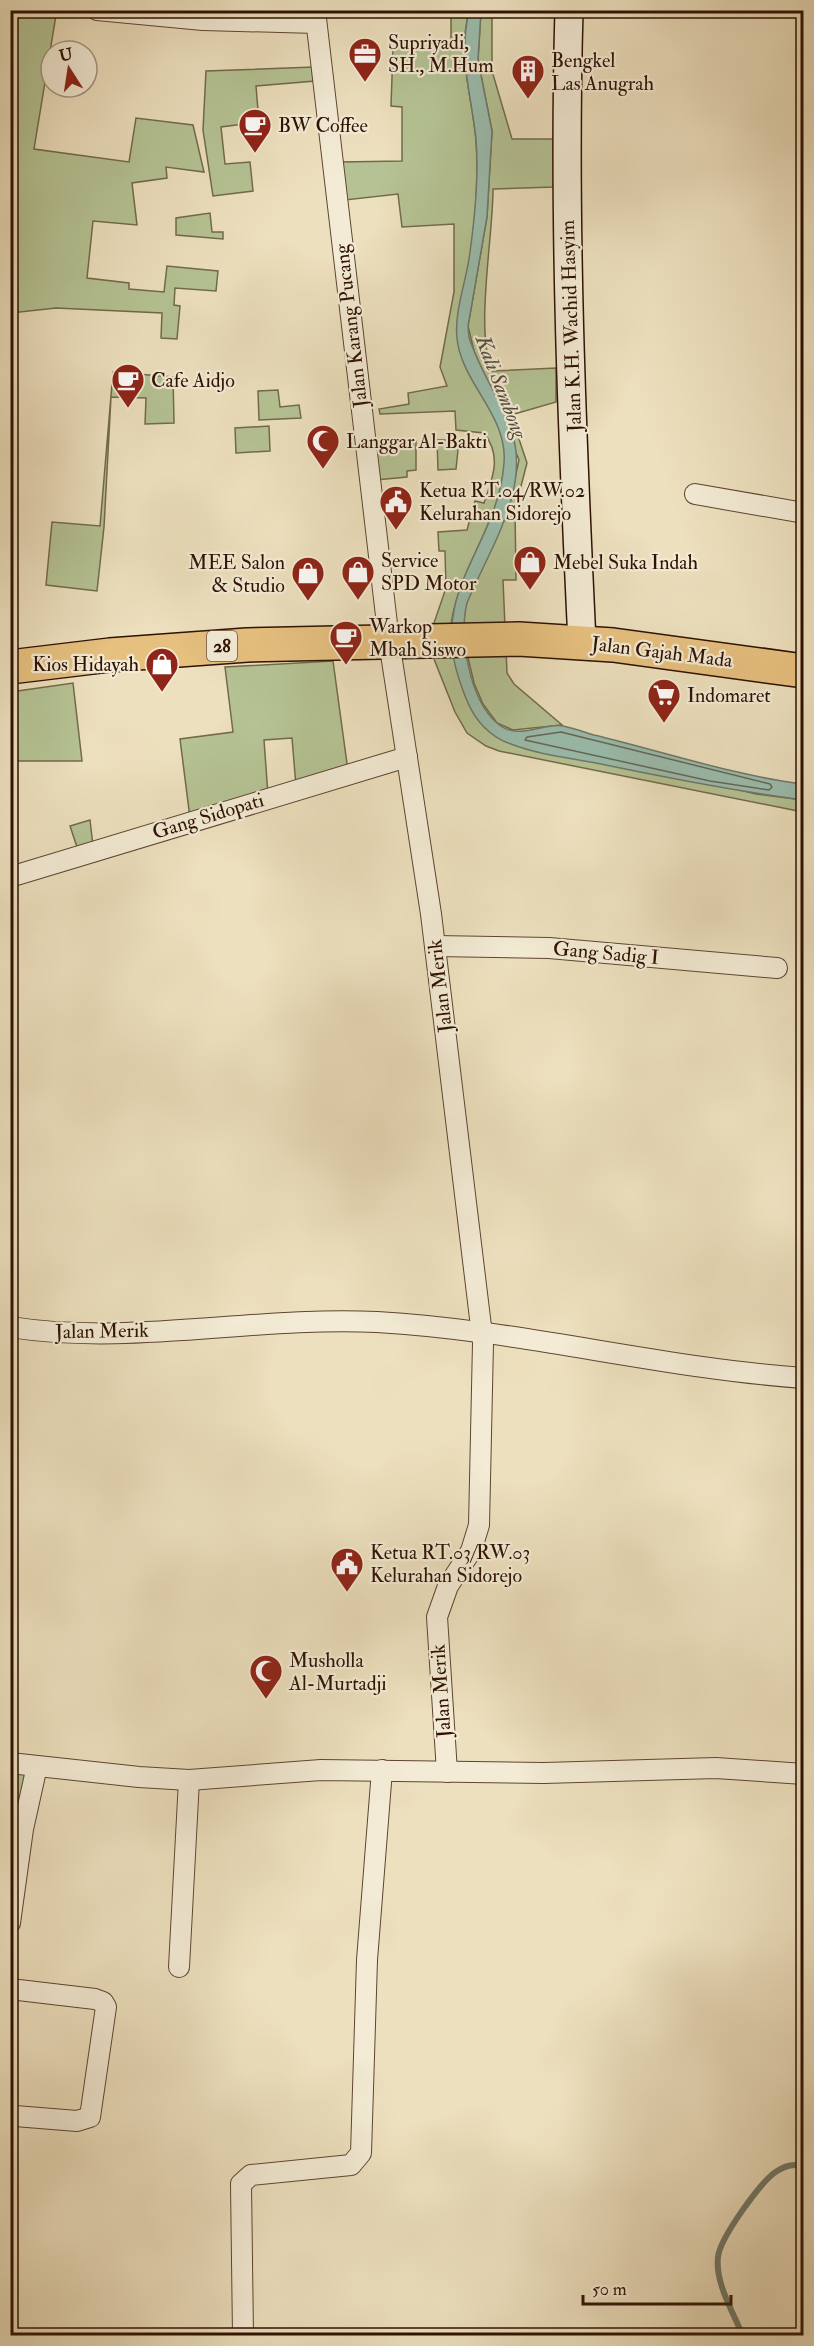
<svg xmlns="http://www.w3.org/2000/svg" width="814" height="2346" viewBox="0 0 814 2346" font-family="'IM FELL Double Pica',serif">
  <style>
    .green { fill: #b5c394; stroke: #726a4b; stroke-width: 1.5 }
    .water { fill: #9abdae; stroke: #6f7869; stroke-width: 1.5 }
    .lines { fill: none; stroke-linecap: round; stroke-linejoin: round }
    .shore { stroke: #646758; stroke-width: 1.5 }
    .stream { stroke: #6f7869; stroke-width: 6 }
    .street-casing { stroke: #5e4531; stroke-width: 22 }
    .secondary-casing { stroke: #2e1102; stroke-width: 30 }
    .highway-casing { stroke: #2e1102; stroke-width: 36 }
    .street { stroke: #f3ebd5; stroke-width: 20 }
    .secondary { stroke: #f3ebd5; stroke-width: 27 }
    .highway { stroke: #e6c07f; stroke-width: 33 }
    .labels { text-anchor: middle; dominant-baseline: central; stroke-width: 4.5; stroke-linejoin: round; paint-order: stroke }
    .shield { fill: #f3ebd5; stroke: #695241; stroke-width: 1.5 }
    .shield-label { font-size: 18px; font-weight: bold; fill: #2e1102 }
    .poi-label { font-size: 20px; fill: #2e1102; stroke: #f3ebd5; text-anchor: start }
    .street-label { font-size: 20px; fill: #2e1102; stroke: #f3ebd5 }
    .water-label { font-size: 21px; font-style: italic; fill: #544d3e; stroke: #f3ebd5 }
  </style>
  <rect width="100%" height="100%" fill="#ede0be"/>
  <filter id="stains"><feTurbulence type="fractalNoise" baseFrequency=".00333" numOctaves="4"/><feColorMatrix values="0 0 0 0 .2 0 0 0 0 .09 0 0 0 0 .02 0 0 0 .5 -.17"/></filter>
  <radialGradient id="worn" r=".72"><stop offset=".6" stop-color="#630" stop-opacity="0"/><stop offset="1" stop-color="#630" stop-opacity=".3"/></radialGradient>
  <!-- green -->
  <g class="green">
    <path d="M10,11H40L56,15L34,149L129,162L136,118L193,125L204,172L166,167L167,178L132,183L137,225L93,221L87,278L129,283V289L164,292L167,266L218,271L216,291L175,288L174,305L180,306L177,339L161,338L162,313L56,308L11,313Z"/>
    <path d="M451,11H469C457,60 472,92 476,141C479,179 475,221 470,259C465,293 457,323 463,358C464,366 471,375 475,382C488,404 505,431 505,458C504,519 454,572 450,634L485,728L756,794L803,800V812L499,751L486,746L467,733L455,712L434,659V623L446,588L445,551H439L438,532L467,530L475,501L484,503C493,477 502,456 484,433L456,430L455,411L380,414L379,409L409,404L408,393L447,386L440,367L454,292V224L402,227L398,194L345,200L340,162L402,161V107L391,106L393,48L451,47Z"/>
    <path d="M481,11H507V14L492,15V71L512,139H554V187L493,189C493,238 475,331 492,371L556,368V402L511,415L527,463L515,509L516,580H503L507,673L514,684L562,725L513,730L497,723L483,704L474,683L462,632L466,603L508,510L519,460L474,351L468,326L487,217L492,131L478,60Z"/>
    <path d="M314,67L315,81L256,86L259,122L221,127L225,164L250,162L253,191L213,196L203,130L206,71Z"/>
    <path d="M210,213L212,232H223V239L176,235V218Z"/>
    <path d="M113,372L173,377L174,423L145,424L146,398L111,397L104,527L97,591L46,585L52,522L100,526Z"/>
    <path d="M278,390L280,407L299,405L301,418L259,420L258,391Z"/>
    <path d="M269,426L270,451L236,453L235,428Z"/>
    <path d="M437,440H459L456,469L438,470Z"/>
    <path d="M372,441H416V470L407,471V477L376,480Z"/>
    <path d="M333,661L348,771L296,786L292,738L264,740L268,795L190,818L180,739L233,732L225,667Z"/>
    <path d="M73,683L82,761H11V692Z"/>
    <path d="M90,820L93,846L78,850L70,826Z"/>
    <path d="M10,1771L25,1773L19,1818L11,1816Z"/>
  </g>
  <!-- water -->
  <path class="water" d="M469,11H481L478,60L492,131L487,217L468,326L469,337C479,370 500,398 511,429C532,489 489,549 467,603C459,636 469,699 497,723C518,742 544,722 563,726C573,728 584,732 594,735C661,751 736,776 803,784V800C735,791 668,778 601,764C572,758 539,755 511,744C501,741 491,734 484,727C471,714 465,697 459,679C429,589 498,546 504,463C508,415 461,383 457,338C454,311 467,279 470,252C475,216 479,175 476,139C471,91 458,59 469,11Z"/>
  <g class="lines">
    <!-- shore -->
    <path class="shore" d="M561,732L770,784L772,787L769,790L710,781L525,740L527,737Z"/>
    <!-- stream -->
    <path class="stream" d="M743,2336C733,2312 715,2283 718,2257C720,2238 761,2181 777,2171C787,2165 793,2164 804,2166"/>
    <!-- street casing -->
    <g class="street-casing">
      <g id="street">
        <path d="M97,10L203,20L316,23"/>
        <path d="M315,10L389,641L431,914L483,1343L479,1525L471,1551L448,1586L437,1617L447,1772"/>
        <path d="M695,494L804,513"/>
        <path d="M10,877L407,757"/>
        <path d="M435,946L549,948L777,968"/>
        <path d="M10,1327C131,1346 255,1316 377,1322C520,1330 660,1368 804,1378"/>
        <path d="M10,1763L139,1777L189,1780L321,1770L544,1773L716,1768L804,1774"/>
        <path d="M10,1923L23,1829L37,1766"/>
        <path d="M179,1967L189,1780"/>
        <path d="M10,1989L95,1999L103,2002L106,2007L90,2117L77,2121L15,2116"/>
        <path d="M243,2336L241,2184L251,2175L351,2165L361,2153L367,1960L382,1770"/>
      </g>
    </g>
    <!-- secondary casing -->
    <g class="secondary-casing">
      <path id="secondary" d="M569,10C563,221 572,432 582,642"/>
    </g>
    <!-- highway casing -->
    <g class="highway-casing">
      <path id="highway" d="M10,667L110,655L247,645L519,639L613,645L804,671"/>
    </g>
    <!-- street -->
    <use href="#street" class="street"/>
    <!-- secondary -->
    <use href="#secondary" class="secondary"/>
    <!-- highway -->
    <use href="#highway" class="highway"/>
  </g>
  <!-- icons -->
  <defs>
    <g id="office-pin" transform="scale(1.725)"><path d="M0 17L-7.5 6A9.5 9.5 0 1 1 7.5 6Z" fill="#8f2418" stroke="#f3ebd5"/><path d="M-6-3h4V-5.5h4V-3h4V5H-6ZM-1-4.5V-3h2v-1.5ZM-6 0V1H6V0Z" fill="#fff"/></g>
    <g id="building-pin" transform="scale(1.725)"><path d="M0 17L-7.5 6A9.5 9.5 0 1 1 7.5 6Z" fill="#8f2418" stroke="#f3ebd5"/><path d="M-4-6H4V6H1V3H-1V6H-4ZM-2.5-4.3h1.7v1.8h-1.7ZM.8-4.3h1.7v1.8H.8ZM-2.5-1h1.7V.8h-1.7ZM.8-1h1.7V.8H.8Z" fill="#fff"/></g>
    <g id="cafe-pin" transform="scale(1.725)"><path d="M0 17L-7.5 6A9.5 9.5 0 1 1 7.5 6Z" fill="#8f2418" stroke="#f3ebd5"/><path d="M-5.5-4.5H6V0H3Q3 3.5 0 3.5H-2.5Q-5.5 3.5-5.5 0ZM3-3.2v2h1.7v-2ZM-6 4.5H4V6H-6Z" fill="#fff"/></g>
    <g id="mosque-pin" transform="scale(1.725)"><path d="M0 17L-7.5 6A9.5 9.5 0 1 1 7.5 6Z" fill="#8f2418" stroke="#f3ebd5"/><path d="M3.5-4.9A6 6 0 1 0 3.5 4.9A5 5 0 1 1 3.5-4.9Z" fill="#fff"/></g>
    <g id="civic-pin" transform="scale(1.725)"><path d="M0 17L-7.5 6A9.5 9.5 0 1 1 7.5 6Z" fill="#8f2418" stroke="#f3ebd5"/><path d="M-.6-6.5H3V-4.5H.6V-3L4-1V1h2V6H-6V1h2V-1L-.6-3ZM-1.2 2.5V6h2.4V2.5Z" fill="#fff"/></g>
    <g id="shop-pin" transform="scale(1.725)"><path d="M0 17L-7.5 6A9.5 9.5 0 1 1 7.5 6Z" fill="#8f2418" stroke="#f3ebd5"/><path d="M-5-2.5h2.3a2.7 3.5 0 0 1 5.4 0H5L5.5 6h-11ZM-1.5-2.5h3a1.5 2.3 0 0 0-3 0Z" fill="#fff"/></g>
    <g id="supermarket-pin" transform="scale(1.725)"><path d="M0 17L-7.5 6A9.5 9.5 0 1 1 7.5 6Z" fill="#8f2418" stroke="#f3ebd5"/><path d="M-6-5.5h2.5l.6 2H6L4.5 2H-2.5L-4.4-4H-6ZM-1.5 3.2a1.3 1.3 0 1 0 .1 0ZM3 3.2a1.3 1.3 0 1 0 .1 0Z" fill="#fff"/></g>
  </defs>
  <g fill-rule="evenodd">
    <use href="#office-pin" x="365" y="54"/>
    <use href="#building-pin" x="528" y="71"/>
    <use href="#cafe-pin" x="255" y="125"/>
    <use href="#cafe-pin" x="128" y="380"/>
    <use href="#mosque-pin" x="323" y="441"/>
    <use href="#civic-pin" x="396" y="502"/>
    <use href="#shop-pin" x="530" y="562"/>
    <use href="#shop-pin" x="358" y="572"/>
    <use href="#shop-pin" x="308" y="573"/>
    <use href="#cafe-pin" x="346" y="637"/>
    <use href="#shop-pin" x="162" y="664"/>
    <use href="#supermarket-pin" x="664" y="695"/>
    <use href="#civic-pin" x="347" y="1564"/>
    <use href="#mosque-pin" x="266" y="1671"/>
  </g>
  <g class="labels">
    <!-- shield labels -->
    <rect class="shield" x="207" y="631" width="30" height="30" rx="4.5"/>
    <g class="shield-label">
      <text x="222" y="646">28</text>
    </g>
    <!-- poi labels -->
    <g class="poi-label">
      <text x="388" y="42">Supriyadi,<tspan x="388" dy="23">SH., M.Hum</tspan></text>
      <text x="551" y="60">Bengkel<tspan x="551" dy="23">Las Anugrah</tspan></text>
      <text x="278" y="125">BW Coffee</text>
      <text x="151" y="380">Cafe Aidjo</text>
      <text x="346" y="441">Langgar Al-Bakti</text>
      <text x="419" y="490">Ketua RT.04/RW.02<tspan x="419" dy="23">Kelurahan Sidorejo</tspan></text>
      <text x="381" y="560">Service<tspan x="381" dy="23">SPD Motor</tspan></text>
      <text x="285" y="562" text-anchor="end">MEE Salon<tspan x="285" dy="23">&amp; Studio</tspan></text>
      <text x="553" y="562">Mebel Suka Indah</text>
      <text x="369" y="626">Warkop<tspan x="369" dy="23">Mbah Siswo</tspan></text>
      <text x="139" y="664" text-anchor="end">Kios Hidayah</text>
      <text x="687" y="695">Indomaret</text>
      <text x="370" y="1552">Ketua RT.03/RW.03<tspan x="370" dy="23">Kelurahan Sidorejo</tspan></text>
      <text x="289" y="1660">Musholla<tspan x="289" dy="23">Al-Murtadji</tspan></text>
    </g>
    <!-- street labels -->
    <g class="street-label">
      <text transform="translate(351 326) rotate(-97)">Jalan Karang Pucang</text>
      <text transform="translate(571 326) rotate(-92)">Jalan K.H. Wachid Hasyim</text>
      <text transform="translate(662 652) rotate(7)">Jalan Gajah Mada</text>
      <text transform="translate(208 816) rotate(-17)">Gang Sidopati</text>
      <text transform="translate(606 953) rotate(5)">Gang Sadig I</text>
      <text transform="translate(440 986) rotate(-97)">Jalan Merik</text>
      <text transform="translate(102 1331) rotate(-1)">Jalan Merik</text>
      <text transform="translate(441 1691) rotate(-94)">Jalan Merik</text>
    </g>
    <!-- water labels -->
    <g class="water-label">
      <text transform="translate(501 387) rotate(69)">Kali Sambong</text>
    </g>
  </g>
  <!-- margin -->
  <rect width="814" height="2346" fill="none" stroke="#ede0be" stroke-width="36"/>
  <rect x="12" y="12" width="790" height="2322" fill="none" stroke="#2e1102" stroke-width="3"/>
  <rect x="18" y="18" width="778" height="2310" fill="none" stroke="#2e1102" stroke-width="1.5"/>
  <!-- north arrow -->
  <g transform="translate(69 69) rotate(348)"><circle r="28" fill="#f3ebd5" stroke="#a49481" stroke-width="1.5"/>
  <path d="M0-4.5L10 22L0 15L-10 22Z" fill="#8f2418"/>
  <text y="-9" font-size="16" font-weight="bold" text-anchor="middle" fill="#2e1102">U</text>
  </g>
  <!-- scale -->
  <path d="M583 2295v9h148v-9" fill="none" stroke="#2e1102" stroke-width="3"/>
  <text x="592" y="2295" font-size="18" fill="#2e1102" stroke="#f3ebd5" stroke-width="4.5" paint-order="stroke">50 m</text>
  <rect width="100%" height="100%" filter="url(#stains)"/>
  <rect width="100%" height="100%" fill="url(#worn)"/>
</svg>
